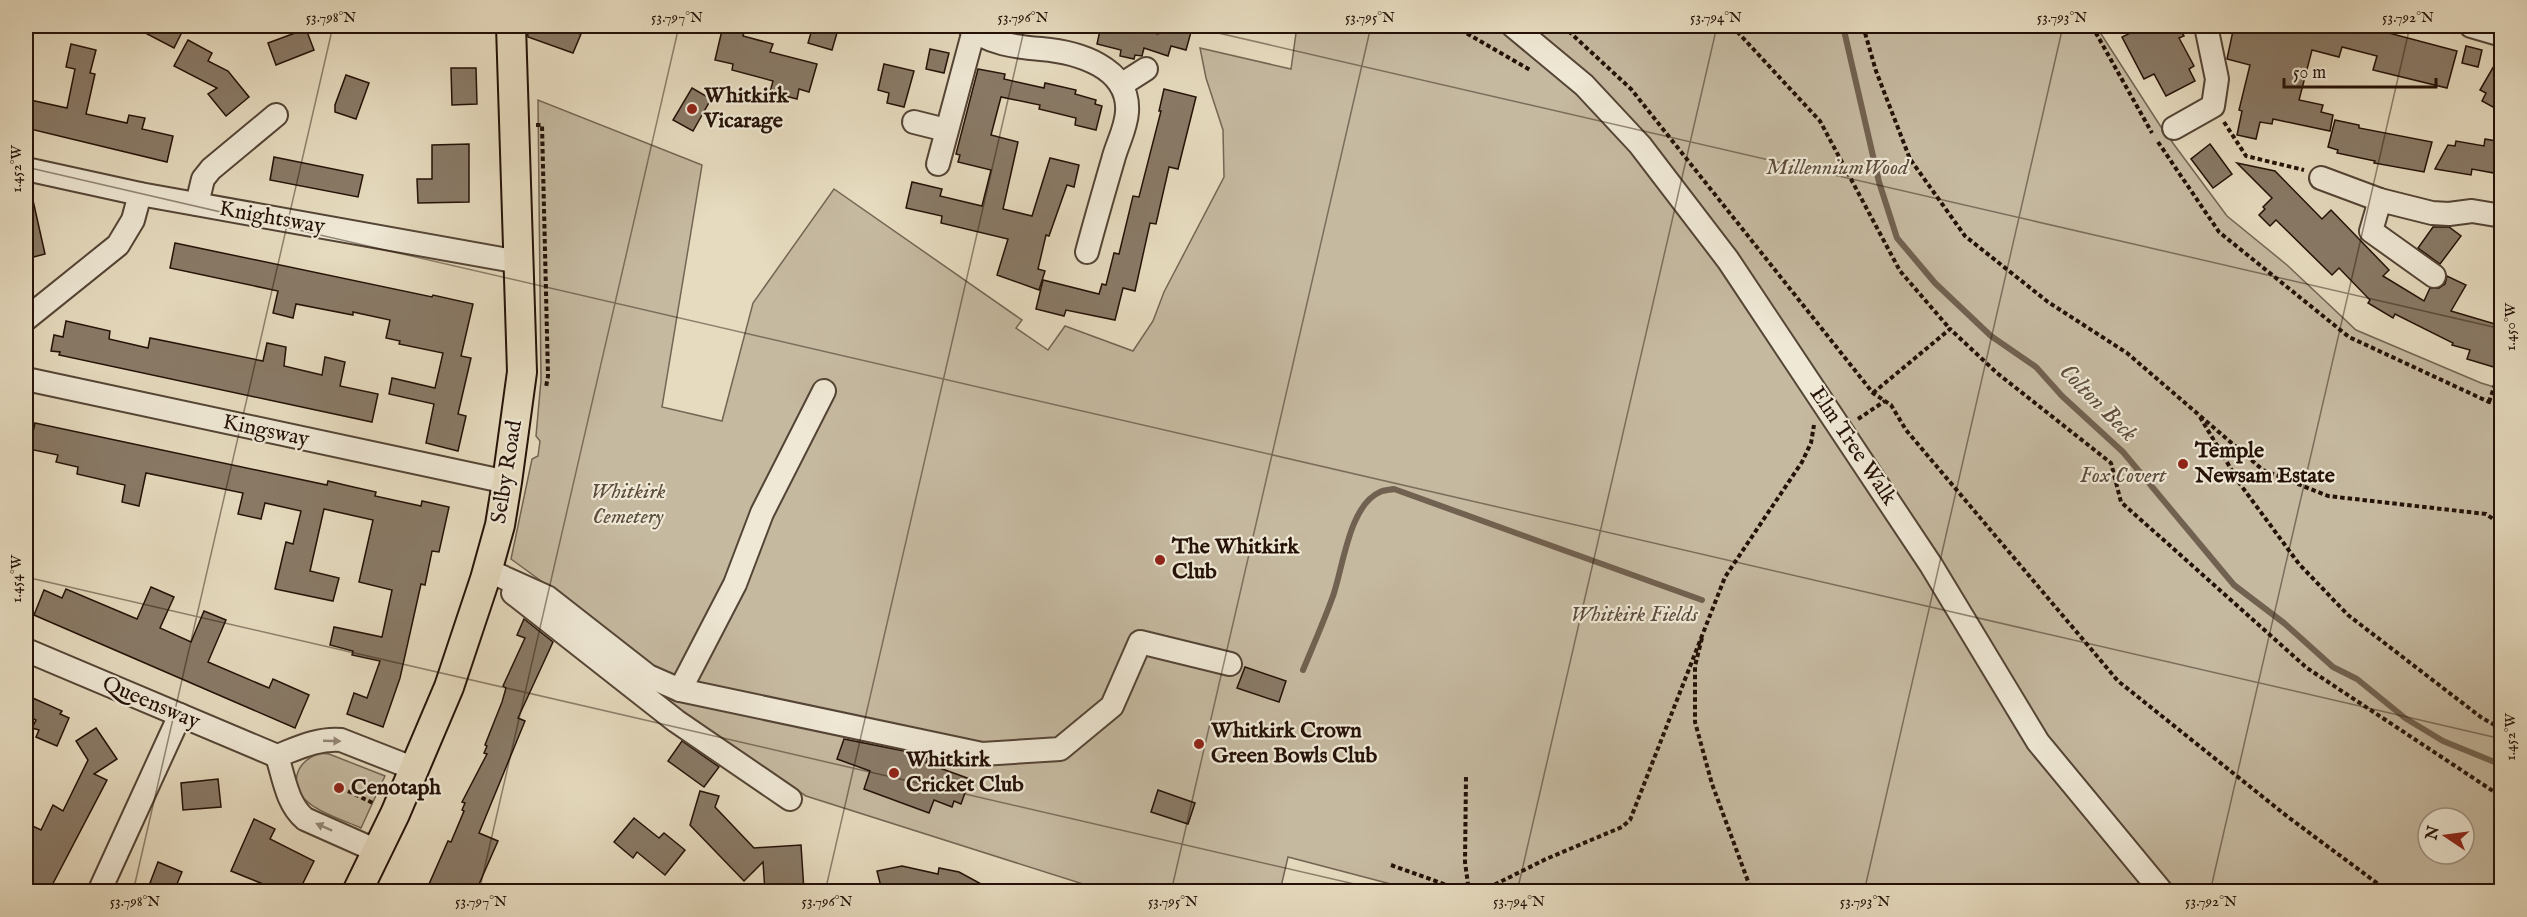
<svg xmlns="http://www.w3.org/2000/svg" width="2527" height="917" viewBox="0 0 2527 917" font-family="'IM FELL English',serif">
  <style>
    .green { fill: #c5b9a0; stroke: #746554; stroke-width: 1.5; fill-rule: evenodd }
    .lines { fill: none; stroke-linecap: round; stroke-linejoin: round }
    .stream { stroke: #716150; stroke-width: 6 }
    .building { fill: #897a67; stroke: #241107; stroke-width: 1.5 }
    .minor-casing { stroke: #544435; stroke-width: 26 }
    .major-casing { stroke: #241107; stroke-width: 32 }
    .path { stroke: #241107; stroke-width: 4; stroke-dasharray: 4.5 3; stroke-linecap: butt }
    .minor { stroke: #efe8d5; stroke-width: 22 }
    .major { stroke: #e6dbbf; stroke-width: 28 }
    .oneway { fill: #948778 }
    .ticks { fill: none; stroke: #241107; stroke-width: 1.5; stroke-opacity: 0.45 }
    .poi-dot { fill: #8f2418; stroke: #efe8d5; stroke-width: 2 }
    .labels { text-anchor: middle; dominant-baseline: central; stroke-width: 4.5; stroke-linejoin: round; paint-order: stroke }
    .poi-label { font-size: 22px; font-weight: bold; fill: #241107; stroke: #efe8d5; text-anchor: start }
    .park-label { font-size: 22px; font-style: italic; fill: #5c4c3d; stroke: #efe8d5 }
    .street-label { font-size: 22px; fill: #241107; stroke: #efe8d5 }
    .water-label { font-size: 24px; font-style: italic; fill: #5e4d3d; stroke: #efe8d5 }
    .neatline { fill: none; stroke: #241107; stroke-width: 2 }
    .ticks-label { font-size: 15px; text-anchor: middle; fill: #241107 }
  </style>
  <rect width="100%" height="100%" fill="#e6dbbf"/>
  <filter id="stains"><feTurbulence type="fractalNoise" baseFrequency=".00333" numOctaves="4"/><feColorMatrix values="0 0 0 0 .2 0 0 0 0 .09 0 0 0 0 .02 0 0 0 .5 -.17"/></filter>
  <radialGradient id="worn" r=".72"><stop offset=".6" stop-color="#630" stop-opacity="0"/><stop offset="1" stop-color="#630" stop-opacity=".3"/></radialGradient>
  <!-- green -->
  <g class="green">
    <path d="M1297,26H2096L2161,127L2227,216L2287,265L2356,330L2481,383L2501,389V891L1421,892L1288,857L1280,891H1105L806,796L706,732L542,604L552,589L511,559L532,459L538,456L540,441L536,436L541,380L538,100L702,165L662,407L722,421L753,303L834,189L1022,320L1016,328L1048,350L1065,326L1133,351L1153,321L1164,292L1224,177L1223,130L1206,78L1200,48L1291,69ZM2428,818H2464V854H2428Z"/>
    <path d="M320,753L329,754L385,776L361,828C340,818 290,806 297,775C300,763 309,757 320,753Z"/>
  </g>
  <g class="lines">
    <!-- stream -->
    <g class="stream">
      <path d="M1843,26L1879,182L1897,238L1935,283L1991,336L2036,367L2062,396L2123,452L2234,585L2284,623L2333,667L2357,679L2405,718L2443,741L2502,765"/>
      <path d="M1303,670C1313,646 1324,621 1333,596C1343,568 1349,505 1380,492C1384,490 1390,490 1394,489L1702,600"/>
    </g>
  </g>
  <!-- building -->
  <g class="building">
    <path d="M132,26H185L174,48Z"/>
    <path d="M527,26H552L581,34L573,53L528,37Z"/>
    <path d="M723,26L744,32L743,36L773,44L770,52L817,64L809,92L799,89L797,99L770,92L773,81L732,70L733,64L715,60Z"/>
    <path d="M813,26H839L832,50L808,43Z"/>
    <path d="M1101,26H1122L1158,34L1161,26H1169L1191,32L1186,50L1171,46L1168,56L1144,48L1142,56L1135,55L1134,59L1120,56L1121,50L1097,44Z"/>
    <path d="M2144,26H2178L2184,36L2179,38L2194,66L2189,69L2195,81L2166,96L2154,74L2144,79L2122,37Z"/>
    <path d="M2234,26H2387L2385,32L2457,51L2447,88L2373,70L2377,56L2342,47L2339,57L2312,50L2299,100L2323,105L2321,112L2333,115L2330,131L2273,119L2272,124L2260,122L2256,139L2237,135L2242,111L2239,110L2250,65L2227,59Z"/>
    <path d="M306,29L314,50L276,65L268,43Z"/>
    <path d="M188,40L212,53L208,61L228,71L249,97L226,116L208,94L217,88L174,66Z"/>
    <path d="M71,44L96,50L90,73L95,74L86,114L127,123L129,115L145,118L142,129L173,136L167,162L26,128L30,100L67,108L75,69L66,67Z"/>
    <path d="M2466,46L2482,50L2478,67L2462,63Z"/>
    <path d="M930,49L949,53L944,73L926,69Z"/>
    <path d="M2502,52V112L2482,101L2486,93L2480,90Z"/>
    <path d="M884,64L914,71L904,107L887,103L889,93L878,90Z"/>
    <path d="M451,68H476L477,104L452,105Z"/>
    <path d="M978,69L1005,74L1004,79L1044,88L1045,83L1076,90L1075,94L1096,100L1095,104L1102,106L1096,130L1075,125L1076,118L1039,109L1040,105L1001,97L991,135L1018,142L1003,209L1032,216L1050,158L1079,165L1074,187L1067,185L1049,236L1046,235L1038,269L1045,271L1039,290L997,275L1008,239L941,223L942,216L906,208L912,182L942,189L940,196L982,206L991,170L958,162L960,155L956,154Z"/>
    <path d="M346,75L369,83L356,119L335,112V105Z"/>
    <path d="M692,88L711,99L693,131L673,120Z"/>
    <path d="M1164,89L1196,97L1178,169L1169,167L1156,224L1150,223L1135,291L1123,288L1115,320L1066,310L1064,316L1036,309L1043,280L1099,294L1102,284L1106,285L1114,253L1119,254L1133,196L1139,197L1161,111H1159Z"/>
    <path d="M2335,120L2359,125V128L2432,142L2424,172L2374,163L2375,161L2337,153L2338,150L2328,147Z"/>
    <path d="M2485,139L2502,142V167L2495,166L2494,173L2472,169L2471,175L2435,169L2448,145L2455,146L2456,141L2484,146Z"/>
    <path d="M469,144V202L418,203L417,179H432V145Z"/>
    <path d="M2210,144L2232,174L2213,188L2191,159Z"/>
    <path d="M274,157L363,175L358,197L270,180Z"/>
    <path d="M2237,163L2275,171L2322,219L2331,210L2389,270L2383,276L2424,301L2430,288H2439L2445,284L2447,276L2466,285L2451,311L2502,326V351L2497,368L2467,359L2470,350L2452,345L2453,343L2395,314L2393,318L2368,303L2370,300L2339,268L2332,275L2276,220L2270,226L2259,215L2265,209L2263,207L2272,198Z"/>
    <path d="M32,196L45,254L26,259V197Z"/>
    <path d="M2433,227H2449L2461,236L2440,264L2418,248Z"/>
    <path d="M175,243L432,297L433,295L473,304L461,356L471,358L458,414L466,416L458,451L426,443L434,404L389,394L392,378L435,388L443,353L399,344L400,341L386,338L390,320L353,312V315L296,304L293,318L273,313L278,291L170,268Z"/>
    <path d="M66,321L110,331L109,339L148,348L150,338L263,361L267,343L286,347L284,366L322,375L325,357L345,362L340,386L378,394L372,422L59,355L60,352L51,351L54,335L63,337Z"/>
    <path d="M35,423L327,485L328,481L349,486L376,492L375,496L421,506L422,501L449,507L439,552L432,551L425,585L421,584L400,678L383,727L347,714L354,693L367,698L380,661L352,655L353,651L330,645L334,627L382,637L392,590L359,582L373,520L324,509L310,571L339,578L333,601L275,589L286,542L293,544L301,511L265,503L261,519L238,514L243,493L146,473L139,506L122,502L125,485L77,474L78,467L56,462L58,455L29,449Z"/>
    <path d="M151,587L174,597L160,628L191,642L204,611L226,620L208,662L269,688L273,679L309,695L295,728L34,615L44,590L62,598L66,589L137,619Z"/>
    <path d="M524,619L553,642L518,718L525,721L479,833L498,841L476,891H426L448,841L451,842L464,811L462,810L465,803L462,802L487,754L484,753L487,746L485,745L502,702L506,688L503,686L525,638L517,635Z"/>
    <path d="M1245,667L1286,681L1279,702L1237,688Z"/>
    <path d="M26,695L62,711L60,714L69,718L57,746L36,737L39,730L32,728L36,720L26,715Z"/>
    <path d="M96,728L117,759L94,774L107,780L49,891H32L26,888V823L41,830L53,805L63,811L88,760L76,741Z"/>
    <path d="M844,739L909,752L928,759L926,763L970,779L961,804L954,801L952,807L934,800L929,813L864,789L870,771L837,759Z"/>
    <path d="M682,741L719,767L704,787L668,761Z"/>
    <path d="M218,779L221,807L183,810L181,783Z"/>
    <path d="M1158,790L1195,803L1188,824L1151,812Z"/>
    <path d="M700,791L719,796L715,807L754,848L801,845L804,891H765L763,862L744,881L690,825Z"/>
    <path d="M634,818L659,838L664,833L685,850L665,875L637,852L633,858L614,842Z"/>
    <path d="M254,819L275,829L270,839L314,861L299,891H266L268,886L231,871Z"/>
    <path d="M158,862L182,872L174,891L150,883Z"/>
    <path d="M902,866L938,874L939,868L959,872L994,891H882L877,871Z"/>
  </g>
  <g class="lines">
    <!-- minor casing -->
    <g class="minor-casing">
      <g id="minor">
        <path d="M969,26C987,44 1018,47 1041,49C1077,52 1130,67 1127,112C1126,129 1117,144 1113,160C1104,191 1095,222 1087,252"/>
        <path d="M1513,26L1584,85L1640,145L1728,260L1931,565L2038,742L2162,892"/>
        <path d="M2471,26L2502,35"/>
        <path d="M1121,85L1146,69"/>
        <path d="M914,122L946,130"/>
        <path d="M2174,128L2213,106L2217,79L2206,26"/>
        <path d="M938,164L974,30"/>
        <path d="M26,169L140,194L519,262"/>
        <path d="M2321,178L2380,200L2432,213L2449,214L2472,211L2502,216"/>
        <path d="M2380,200L2371,231L2434,276"/>
        <path d="M197,204L203,179L211,169L276,115"/>
        <path d="M26,319L118,245L133,220L140,194"/>
        <path d="M26,379L507,482"/>
        <path d="M487,570L547,597L648,676L680,690L982,754L1060,749L1112,706L1140,642L1230,664"/>
        <path d="M513,593L676,721L790,799"/>
        <path d="M26,650L277,756C298,748 318,738 341,740L415,769"/>
        <path d="M680,690L735,584L762,513L824,391"/>
        <path d="M277,756C284,778 287,804 305,819L377,851"/>
        <path d="M99,892L180,715"/>
      </g>
    </g>
    <!-- major casing -->
    <g class="major-casing">
      <path id="major" d="M357,892L395,814L449,687L485,579L500,525L507,482L522,372L511,26"/>
    </g>
    <!-- path -->
    <g class="path">
      <path d="M1454,26L1530,70"/>
      <path d="M1563,26L1631,89L1873,393L1891,405L1906,430L2118,681L2288,817L2389,892"/>
      <path d="M1732,26L1820,121L1900,271L1950,329"/>
      <path d="M1863,26L1876,71L1910,159L1965,236L2048,302L2127,353L2263,470L2328,496L2486,514L2502,525"/>
      <path d="M2092,26L2152,133"/>
      <path d="M26,53L30,57"/>
      <path d="M2224,122L2246,156L2304,170"/>
      <path d="M536,125H542L548,376L546,387"/>
      <path d="M2158,142L2219,232L2349,337L2489,402L2502,405"/>
      <path d="M1873,393L1950,329L1997,373L2111,463L2121,502L2307,668L2502,797"/>
      <path d="M2489,402L2502,364"/>
      <path d="M2200,417L2240,484L2299,564L2348,615L2482,718L2502,729"/>
      <path d="M1858,419L1885,401"/>
      <path d="M1702,638L1695,666V722L1712,784L1752,892"/>
      <path d="M1466,777L1465,862L1469,892"/>
      <path d="M348,791L375,804"/>
      <path d="M1391,865L1466,892"/>
      <path d="M1488,888L1546,859L1622,827L1630,820L1725,577L1802,462L1811,443L1814,425"/>
      <path d="M1473,892L1488,888L1503,892"/>
    </g>
    <!-- minor -->
    <use href="#minor" class="minor"/>
    <!-- major -->
    <use href="#major" class="major"/>
  </g>
  <!-- one-way arrows -->
  <defs><path id="oneway-solid" d="M-6-.8H1V-3.2L6.5 0L1 3.2V.8H-6Z" transform="scale(1.5)"/></defs>
  <g class="oneway">
    <use href="#oneway-solid" transform="translate(332 741) rotate(2)"/>
    <use href="#oneway-solid" transform="translate(324 827) rotate(-156)"/>
  </g>
  <!-- ticks -->
  <path class="ticks" d="M1188,26L2502,329M26,167L2502,739M26,577L1389,892M133,892L333,26M479,892L679,26M825,892L1025,26M1171,892L1371,26M1517,892L1717,26M1864,892L2063,26M2210,892L2410,26"/>
  <!-- markers -->
  <g class="poi-dot">
    <circle cx="692" cy="109" r="6"/>
    <circle cx="2183" cy="464" r="6"/>
    <circle cx="1160" cy="560" r="6"/>
    <circle cx="1199" cy="744" r="6"/>
    <circle cx="894" cy="773" r="6"/>
    <circle cx="339" cy="788" r="6"/>
  </g>
  <g class="labels">
    <!-- poi labels -->
    <g class="poi-label">
      <text x="704" y="96">Whitkirk<tspan x="704" dy="25">Vicarage</tspan></text>
      <text x="2195" y="451">Temple<tspan x="2195" dy="25">Newsam Estate</tspan></text>
      <text x="1172" y="547">The Whitkirk<tspan x="1172" dy="25">Club</tspan></text>
      <text x="1211" y="731">Whitkirk Crown<tspan x="1211" dy="25">Green Bowls Club</tspan></text>
      <text x="906" y="760">Whitkirk<tspan x="906" dy="25">Cricket Club</tspan></text>
      <text x="351" y="788">Cenotaph</text>
    </g>
    <!-- park labels -->
    <g class="park-label">
      <text x="1837" y="168">MillenniumWood</text>
      <text x="2123" y="476">Fox Covert</text>
      <text x="628" y="492">Whitkirk<tspan x="628" dy="25">Cemetery</tspan></text>
      <text x="1634" y="615">Whitkirk Fields</text>
    </g>
    <!-- street labels -->
    <g class="street-label">
      <text transform="translate(272 218) rotate(10)">Knightsway</text>
      <text transform="translate(266 431) rotate(12)">Kingsway</text>
      <text transform="translate(1853 446) rotate(56)">Elm Tree Walk</text>
      <text transform="translate(507 472) rotate(-81)">Selby Road</text>
      <text transform="translate(151 703) rotate(23)">Queensway</text>
    </g>
    <!-- water labels -->
    <g class="water-label">
      <text transform="translate(2098 403) rotate(45)">Colton Beck</text>
    </g>
  </g>
  <!-- margin -->
  <rect width="2527" height="917" fill="none" stroke="#e6dbbf" stroke-width="66"/>
  <!-- north arrow -->
  <g transform="translate(2446 836) rotate(283)"><circle r="28" fill="#efe8d5" stroke="#9e9283" stroke-width="1.5"/>
  <path d="M0-4.5L10 22L0 15L-10 22Z" fill="#8f2418"/>
  <text y="-9" font-size="16" font-weight="bold" text-anchor="middle" fill="#241107">N</text>
  </g>
  <!-- scale -->
  <path d="M2284 78v9h152v-9" fill="none" stroke="#241107" stroke-width="3"/>
  <text x="2293" y="78" font-size="18" fill="#241107" stroke="#efe8d5" stroke-width="4.5" paint-order="stroke">50 m</text>
  <rect x="33" y="33" width="2461" height="851" class="neatline"/>
  <g class="ticks-label">
    <text x="331" y="22">53.798°N</text>
    <text x="677" y="22">53.797°N</text>
    <text x="1023" y="22">53.796°N</text>
    <text x="1370" y="22">53.795°N</text>
    <text x="1716" y="22">53.794°N</text>
    <text x="2062" y="22">53.793°N</text>
    <text x="2408" y="22">53.792°N</text>
    <text transform="translate(16 169) rotate(-90)" y="5">1.452°W</text>
    <text transform="translate(2510 327) rotate(-90)" y="5">1.450°W</text>
    <text transform="translate(16 579) rotate(-90)" y="5">1.454°W</text>
    <text transform="translate(2510 737) rotate(-90)" y="5">1.452°W</text>
    <text x="135" y="906">53.798°N</text>
    <text x="481" y="906">53.797°N</text>
    <text x="827" y="906">53.796°N</text>
    <text x="1173" y="906">53.795°N</text>
    <text x="1519" y="906">53.794°N</text>
    <text x="1865" y="906">53.793°N</text>
    <text x="2211" y="906">53.792°N</text>
  </g>
  <rect width="100%" height="100%" filter="url(#stains)"/>
  <rect width="100%" height="100%" fill="url(#worn)"/>
</svg>
